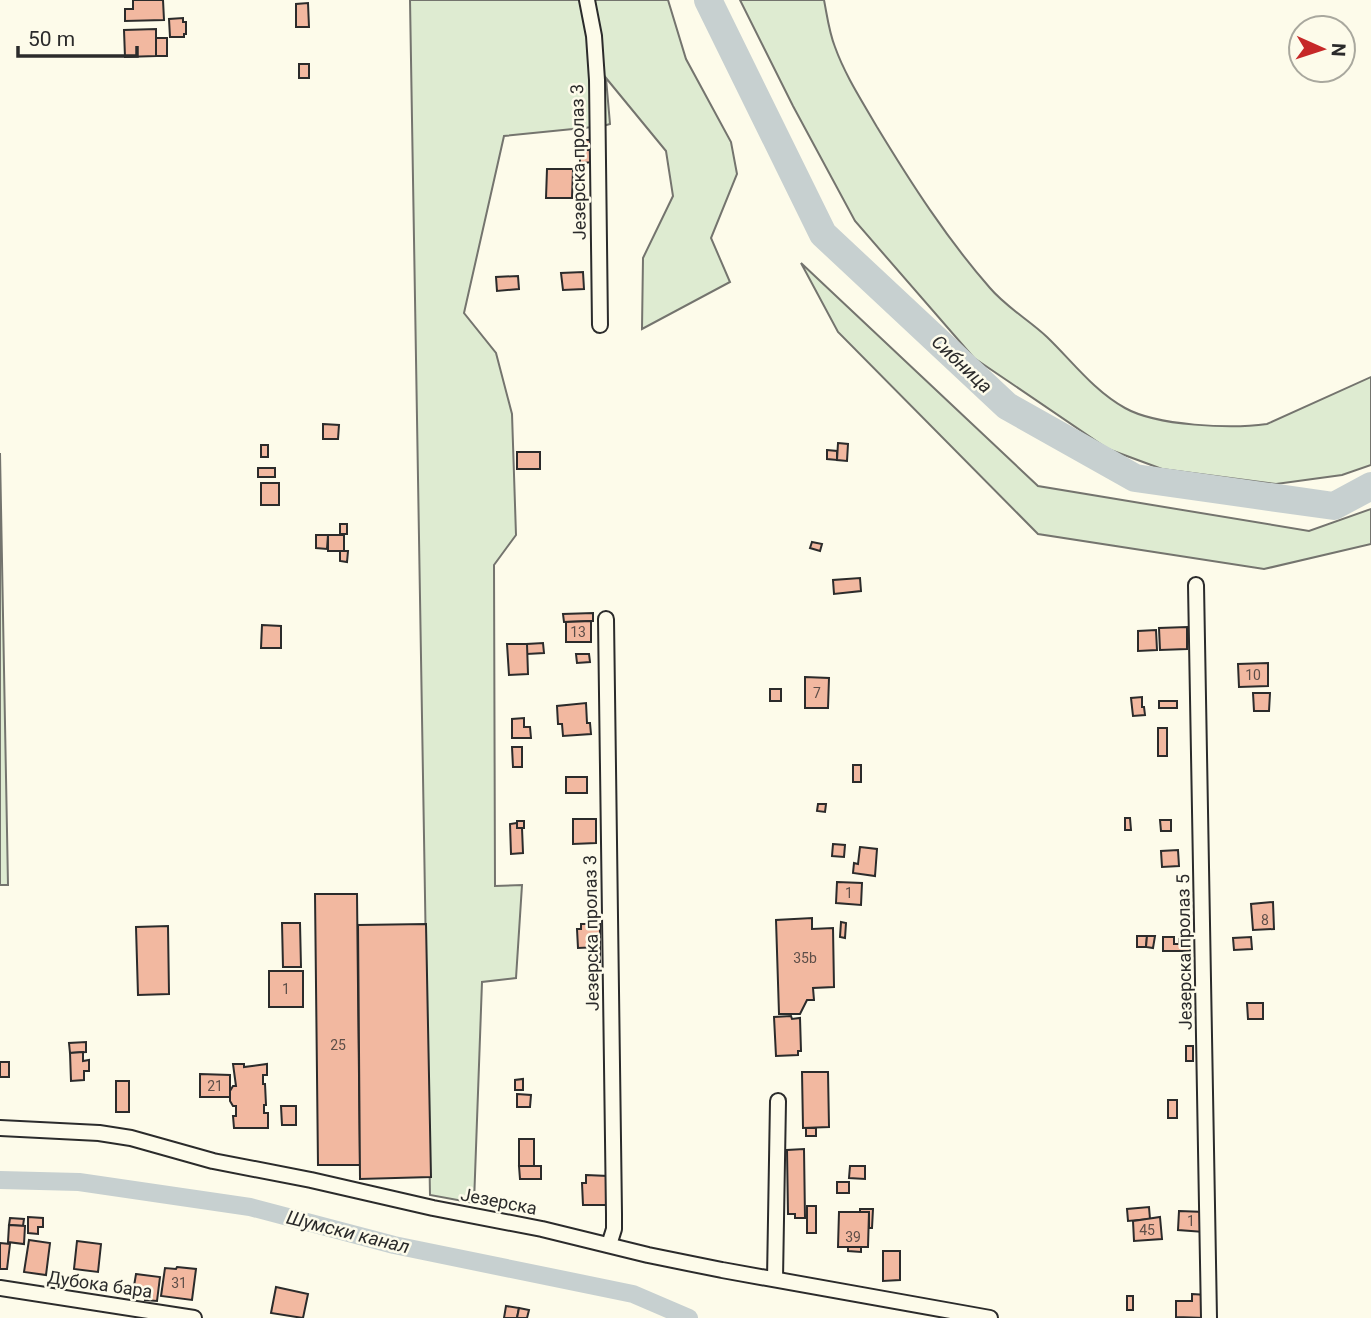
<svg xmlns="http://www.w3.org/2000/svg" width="1371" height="1318" viewBox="0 0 1371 1318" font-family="Roboto,sans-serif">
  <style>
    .green { fill: #deebd1; stroke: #74746e; stroke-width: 2 }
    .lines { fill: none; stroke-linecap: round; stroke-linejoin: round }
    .canal { stroke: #c7d0d0; stroke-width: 18 }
    .river { stroke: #c7d0d0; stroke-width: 28 }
    .building { fill: #f2b8a0; stroke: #2b2b2b; stroke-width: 2 }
    .minor-casing { stroke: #2b2b2b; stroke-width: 18 }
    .minor { stroke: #fdfbea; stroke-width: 14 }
    .labels { text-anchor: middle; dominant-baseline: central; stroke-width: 5; stroke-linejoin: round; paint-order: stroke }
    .number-label { font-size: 14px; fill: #5d4e48 }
    .street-label { font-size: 18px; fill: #2b2b2b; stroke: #fdfbea }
    .water-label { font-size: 19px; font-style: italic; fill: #2b2b2b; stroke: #fdfbea }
  </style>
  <rect width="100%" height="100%" fill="#fdfbea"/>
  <!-- green -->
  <g class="green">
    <path d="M410,0H668L686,59L731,142L737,174L711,238L730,282L642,329L643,258L673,196L666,151L606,78L610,124L603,126L504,136L464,313L496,353L512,414L516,535L494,565L495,886L522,885L516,978L482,982L474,1203L430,1195Z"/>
    <path d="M740,0H824C827,15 829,32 835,47C845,75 862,101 877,127C911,183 947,239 990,288C1006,307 1029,320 1047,337C1072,361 1094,391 1125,408C1157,426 1231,429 1267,424L1371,377V465L1342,475L1276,484L1162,469L1108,449L974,358L855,221L793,106Z"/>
    <path d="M801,263L1038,486L1309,531L1371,509V544L1264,569L1038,534L838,332Z"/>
    <path d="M0,453L8,885H0Z"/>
  </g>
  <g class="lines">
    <!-- canal -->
    <path class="canal" d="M0,1180L79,1182L250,1207L394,1245L633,1294L689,1318"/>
    <!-- river -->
    <path class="river" d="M708,0L823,234L1007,406L1135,478L1334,506L1371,486"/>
  </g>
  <!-- building -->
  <g class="building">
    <path d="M133,0H163L164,20L125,21V9H133Z"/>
    <path d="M308,3L309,27H296V4Z"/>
    <path d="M183,18V22H186V34H184V37H170L169,19Z"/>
    <path d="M156,29V56L125,57L124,30Z"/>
    <rect x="156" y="38" width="11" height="18"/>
    <rect x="299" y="64" width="10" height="14"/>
    <rect x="582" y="140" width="9" height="10"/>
    <path d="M580,150H595L596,162L580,163Z"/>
    <path d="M547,169H573L572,198H546Z"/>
    <path d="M583,272L584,289L563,290L561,273Z"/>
    <path d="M518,276L519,289L497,291L496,277Z"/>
    <path d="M323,424L339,425L338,439H323Z"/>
    <path d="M838,443L848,444L847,461L837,460Z"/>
    <rect x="261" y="445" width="7" height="12"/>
    <path d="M827,450L837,451V460L827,459Z"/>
    <rect x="517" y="452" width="23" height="17"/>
    <rect x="258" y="468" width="17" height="9"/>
    <rect x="261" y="483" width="18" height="22"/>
    <rect x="340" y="524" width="7" height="10"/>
    <path d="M316,535H328L327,549L316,548Z"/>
    <rect x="328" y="535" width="16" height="16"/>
    <path d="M812,542L822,544L820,551L810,548Z"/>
    <path d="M340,551H348L347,562L340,561Z"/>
    <path d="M860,578L861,591L834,594L833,580Z"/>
    <path d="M593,613V621L564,622L563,614Z"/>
    <path d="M591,621V642H566V622Z"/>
    <path d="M262,625L281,626V648H261Z"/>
    <path d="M1187,627V649L1160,650L1159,628Z"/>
    <path d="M1156,630L1157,650L1138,651V631Z"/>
    <path d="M543,643L544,653L527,654V644Z"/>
    <path d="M507,644H527L528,674L509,675Z"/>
    <path d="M576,654H589L590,662L577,663Z"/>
    <path d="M1268,663V686L1239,687L1238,664Z"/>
    <path d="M805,677L829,678L828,708H805Z"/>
    <rect x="770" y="689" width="11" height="12"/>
    <path d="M1253,693H1270L1269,711H1254Z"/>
    <path d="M1142,697V707H1144L1145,715L1133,716L1131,698Z"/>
    <rect x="1159" y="701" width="18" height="7"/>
    <path d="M586,703L587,723H590L591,734L563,736L562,724H558L557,706Z"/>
    <path d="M524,718V727H530L531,738H512V719Z"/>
    <rect x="1158" y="728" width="9" height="28"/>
    <path d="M512,747H522V767H513Z"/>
    <rect x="853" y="765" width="8" height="17"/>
    <rect x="566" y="777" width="21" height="16"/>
    <path d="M818,804H826L825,812L817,811Z"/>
    <path d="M1125,818H1130L1131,830H1125Z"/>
    <path d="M573,819H596V843L573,844Z"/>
    <path d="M1160,820H1171V831H1161Z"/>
    <rect x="517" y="821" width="7" height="7"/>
    <path d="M517,823V828H522L523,853L511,854L510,824Z"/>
    <path d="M833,844L845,845L844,857L832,856Z"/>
    <path d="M860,847L877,849L875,876L853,873L854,863L858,864Z"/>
    <path d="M1178,850L1179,866L1162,867L1161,851Z"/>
    <path d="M837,882L862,883L861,905L836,903Z"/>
    <path d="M315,894H357L360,1165H318Z"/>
    <path d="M1273,902L1274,929L1253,930L1251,904Z"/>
    <path d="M812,918V929L833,928L834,987L813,988L814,1000H807L800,1014H779L776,920Z"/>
    <path d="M841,922L846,923L845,938L840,937Z"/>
    <path d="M282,923H300L301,967H283Z"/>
    <path d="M426,924L431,1177L360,1179L358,925Z"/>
    <path d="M581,924H600V947L578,948L577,929H581Z"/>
    <path d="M168,926L169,994L138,995L136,927Z"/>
    <path d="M1137,936H1147L1146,947H1137Z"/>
    <path d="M1147,936H1155L1153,948L1146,947Z"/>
    <path d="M1163,937H1174V944H1179V939H1190V951H1163Z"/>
    <path d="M1251,937L1252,949L1234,950L1233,938Z"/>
    <rect x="589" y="947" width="11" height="15"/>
    <rect x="269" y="971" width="34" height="36"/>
    <path d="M1247,1003H1263V1019H1248Z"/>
    <path d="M791,1016L792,1019L800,1018L801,1051H798V1055L776,1056L774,1017Z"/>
    <path d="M86,1042V1052L70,1053L69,1043Z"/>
    <rect x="1186" y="1046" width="7" height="15"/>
    <path d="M83,1052V1061L89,1060V1071H84V1080L71,1081L70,1053Z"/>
    <rect x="0" y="1062" width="9" height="15"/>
    <path d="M233,1064H244V1067L267,1064V1075H263V1084H265L266,1105H264V1113H268V1128H234L233,1116H236V1106H233L230,1101V1091L233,1086H236Z"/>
    <path d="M802,1072H828L829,1127L803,1128Z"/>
    <path d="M200,1074L230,1075V1097H200Z"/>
    <path d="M523,1079V1090H515V1080Z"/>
    <rect x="116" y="1081" width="13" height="31"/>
    <path d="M517,1094L531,1095L530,1107H517Z"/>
    <rect x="1168" y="1100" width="9" height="18"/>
    <path d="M281,1106H296V1125H282Z"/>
    <rect x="806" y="1128" width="10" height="8"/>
    <rect x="519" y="1139" width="15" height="27"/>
    <path d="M804,1149L805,1218H795V1214H788L787,1150Z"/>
    <path d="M519,1166H541V1179H520Z"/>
    <path d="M850,1166H865V1179L849,1178Z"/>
    <path d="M586,1175L608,1176L607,1205H583L582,1183H586Z"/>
    <rect x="837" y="1182" width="12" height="11"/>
    <rect x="807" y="1206" width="9" height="27"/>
    <path d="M1149,1207L1150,1219L1128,1221L1127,1209Z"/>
    <path d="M860,1209H873L872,1228H869V1212H860Z"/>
    <path d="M1179,1211L1205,1212L1204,1232L1178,1230Z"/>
    <path d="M839,1212H869L868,1247H838Z"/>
    <path d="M28,1217L43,1218V1227H38V1234L28,1233Z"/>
    <path d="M1160,1217L1162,1239L1134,1241L1133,1221Z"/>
    <path d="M10,1218L24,1219L23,1226L9,1225Z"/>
    <path d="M9,1225L25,1226L24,1244L8,1242Z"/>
    <path d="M29,1240L50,1243L46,1275L24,1272Z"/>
    <path d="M77,1241L101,1244L98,1272L74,1269Z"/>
    <path d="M0,1243L10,1244L7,1269H0Z"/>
    <path d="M848,1247H861V1252L848,1251Z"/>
    <path d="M883,1251H900V1280L883,1281Z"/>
    <path d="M177,1267L196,1269L192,1300L161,1296L165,1268L176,1269Z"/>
    <path d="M136,1274L160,1277L157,1301L145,1300L146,1294L133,1292Z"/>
    <path d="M276,1287L308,1294L303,1318L271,1313Z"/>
    <path d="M1192,1294L1207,1295L1206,1318L1176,1317V1301H1192Z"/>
    <rect x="1127" y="1296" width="6" height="14"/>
    <path d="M506,1306L519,1308L517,1318H504Z"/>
    <path d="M519,1308L529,1310L527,1318H517Z"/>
  </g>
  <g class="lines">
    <!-- minor casing -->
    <g class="minor-casing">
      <g id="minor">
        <path d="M587,0L594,36L597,80L600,325"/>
        <path d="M1196,585L1209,1318"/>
        <path d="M606,619L614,1214V1229L609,1245"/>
        <path d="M0,1128L99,1133L131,1138L213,1161L311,1180L433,1208L542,1229L648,1255L722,1270L990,1318"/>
        <path d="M775,1279L778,1101"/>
        <path d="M0,1288L194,1318"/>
      </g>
    </g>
    <!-- minor -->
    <use href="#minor" class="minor"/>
  </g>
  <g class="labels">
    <!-- number labels -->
    <g class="number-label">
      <text x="578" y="632">13</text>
      <text x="1253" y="675">10</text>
      <text x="817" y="693">7</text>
      <text x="849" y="893">1</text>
      <text x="1265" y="920">8</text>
      <text x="805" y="958">35b</text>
      <text x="286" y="989">1</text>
      <text x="338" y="1045">25</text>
      <text x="215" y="1086">21</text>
      <text x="1191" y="1221">1</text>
      <text x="1147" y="1230">45</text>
      <text x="853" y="1237">39</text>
      <text x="179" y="1283">31</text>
    </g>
    <!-- street labels -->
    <g class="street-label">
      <text transform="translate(578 162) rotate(-91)">Језерска пролаз 3</text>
      <text transform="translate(591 933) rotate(-91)">Језерска пролаз 3</text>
      <text transform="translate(1184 952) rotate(-91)">Језерска пролаз 5</text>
      <text transform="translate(499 1201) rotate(11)">Језерска</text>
      <text transform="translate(100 1284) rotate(8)">Дубока бара</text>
    </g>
    <!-- water labels -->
    <g class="water-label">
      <text transform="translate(962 364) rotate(43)">Сибница</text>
      <text transform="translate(348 1232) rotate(14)">Шумски канал</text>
    </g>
  </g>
  <!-- north arrow -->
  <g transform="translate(1322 49) rotate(93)"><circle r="33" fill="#fdfbea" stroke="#a9a89e" stroke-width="2"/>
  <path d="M0-5L12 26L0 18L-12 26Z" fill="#c62828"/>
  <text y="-10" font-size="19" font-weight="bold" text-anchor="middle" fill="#2b2b2b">N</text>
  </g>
  <!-- scale -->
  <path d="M18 46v10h119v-10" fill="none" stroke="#2b2b2b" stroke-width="3.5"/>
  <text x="28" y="46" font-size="21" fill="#2b2b2b" stroke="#fdfbea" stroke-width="5" paint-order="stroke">50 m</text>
</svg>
